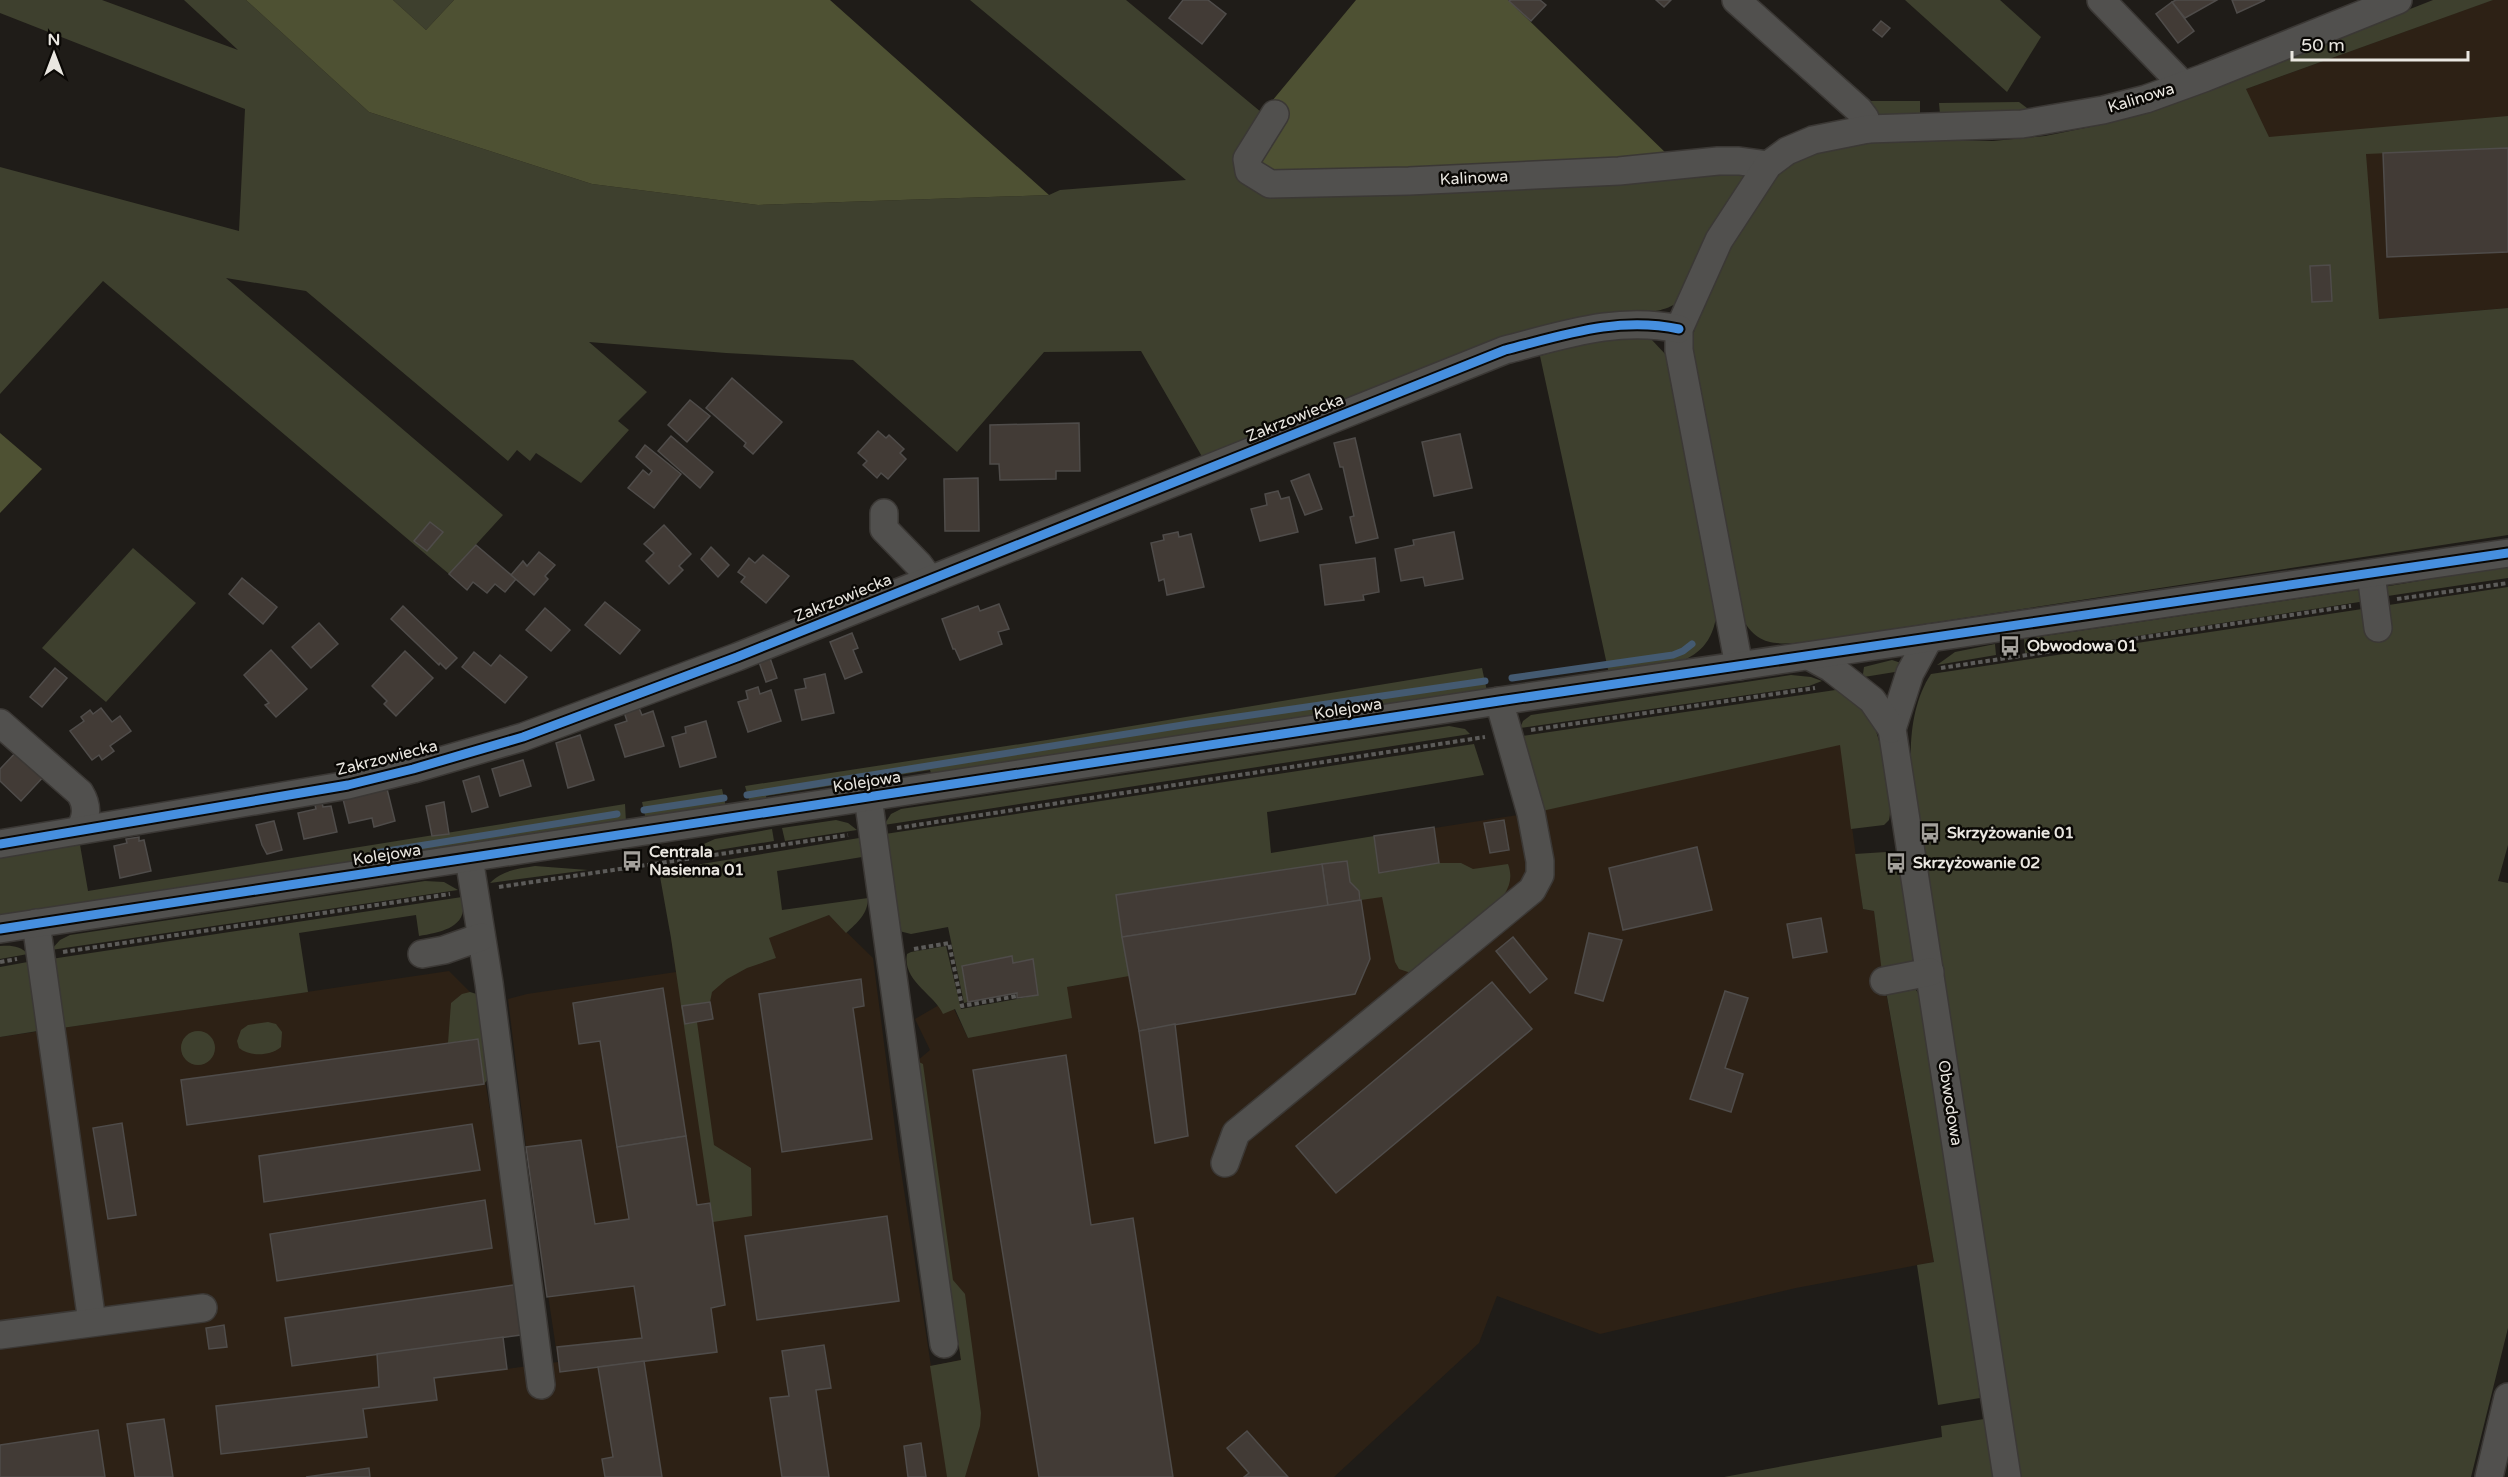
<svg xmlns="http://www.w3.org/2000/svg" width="2508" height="1477" viewBox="0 0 2508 1477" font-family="'Varela Round',sans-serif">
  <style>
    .industrial { fill: #2d2115 }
    .green { fill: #3e402e }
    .forest { fill: #4e5133 }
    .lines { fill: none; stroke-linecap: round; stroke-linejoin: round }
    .stream { stroke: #445a71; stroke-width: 7 }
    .building { fill: #423b36; stroke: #4f4c4a; stroke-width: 1.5 }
    .minor-casing { stroke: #3b3835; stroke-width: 30 }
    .path { stroke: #5c5b59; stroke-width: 4; stroke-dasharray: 4.5 3; stroke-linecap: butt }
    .minor { stroke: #51504e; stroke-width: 27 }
    .cycleway-casing { stroke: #0a0805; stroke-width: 13 }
    .cycleway { stroke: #468fdf; stroke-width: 9 }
    .labels { text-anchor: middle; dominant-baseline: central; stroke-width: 5; stroke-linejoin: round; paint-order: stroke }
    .street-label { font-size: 16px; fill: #eae7e1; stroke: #0a0805 }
    .poi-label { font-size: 16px; font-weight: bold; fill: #eae7e1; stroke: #0a0805; text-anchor: start }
  </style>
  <rect width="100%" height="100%" fill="#1f1c18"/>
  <!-- industrial -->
  <g class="industrial">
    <path d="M2492,0H2508V308L2379,319L2305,322L2246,89Z"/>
    <path d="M1841,744L1863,909L1874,911L1884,981L1934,1262L1796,1288L1600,1334L1497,1296L1479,1343L1334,1477H0V1037L449,971L470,992L528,1334L503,1337L507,1369L558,1362L526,1147L508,999L527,994L676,972L671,938L829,915L873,958L898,1151L931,1366L961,1360L917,1061L930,1050L915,1019L939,1005L954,1009L968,1038L1067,987L1089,983L1073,884L1531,813Z"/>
  </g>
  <!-- green -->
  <g class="green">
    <path d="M0,0H102L238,50L184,0H246L369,112L592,184L758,205L1049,195L1060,190L1186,180L970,0H1126L1261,112L1731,164L1745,174L1743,182L1680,301C1664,312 1651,312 1632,313L1204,460L1141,351L1044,352L957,452L853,360L726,353L589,342L647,392L618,421L629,430L581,483L536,453L530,461L517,450L508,461L306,291L226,278L503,515L449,574L103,281L0,394V167L239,231L245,109L0,13Z"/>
    <path d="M393,0H454L426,30Z"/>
    <path d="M1905,0H2000L2041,37L2007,92Z"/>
    <path d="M2433,0H2493L2246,89L2269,137L2508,116V148L2366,154L2379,319L2508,308V535L1806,642C1775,645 1755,646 1741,615L1691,349L1699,304L1728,243L1770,181L1786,166L1828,146L1896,139L1993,141L2045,136L2100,125L2180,100Z"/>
    <path d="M1855,101H1920V114L1875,119Z"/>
    <path d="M2019,102L2027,108V112L1940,114L1939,103Z"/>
    <path d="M1614,334L1651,339L1667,356L1717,607C1714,671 1658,666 1609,674L1540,356Z"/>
    <path d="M133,548L196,603L106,702L42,648Z"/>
    <path d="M2508,566V578L2381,597L2383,587Z"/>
    <path d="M2508,587V845L2498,881L2508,883V1328L2471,1477H2018L1911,760C1910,731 1915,698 1931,674Z"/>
    <path d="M2357,590L2362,591L2366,601L2025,653L2024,639Z"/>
    <path d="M1995,644L1996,655L1937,665L1955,652Z"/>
    <path d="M1892,660L1901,663V671L1864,677L1863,674L1864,667Z"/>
    <path d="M1482,668L1487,691L932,776L930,770L766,796L767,800L753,802L749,800L745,786L1053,739Z"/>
    <path d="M1791,675L1811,677L1822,681L1809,686L1520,728L1523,721L1531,715Z"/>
    <path d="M1842,689C1850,697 1863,705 1869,715C1880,731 1894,801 1889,820L1884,825L1851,829L1840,745L1542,811L1522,736Z"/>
    <path d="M1449,726L1465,729L1470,734L884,825L891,814L901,809Z"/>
    <path d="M1474,744L1484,775L1267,812L1271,853L1374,836L1380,873L1439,863H1461L1473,869L1508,864C1512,875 1511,884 1504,895L1411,973L1399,969L1395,962L1382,897L1361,900L1359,891L1350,882L1347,861L1116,895L1129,976L1067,987L1072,1018L968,1038L955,1009L943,1014C934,994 902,981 907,954L911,952L946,946L961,1009L1038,995L1033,959L1013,963L1011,956L962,966L968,1002L964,1003L948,927L911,934L899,931L885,834Z"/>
    <path d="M722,789L726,807L646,820L642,802Z"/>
    <path d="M625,804L626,822L0,916V853L79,839L88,891Z"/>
    <path d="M836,820L848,823L857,830L785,841L782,828Z"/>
    <path d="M772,829L774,841L675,857L715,839Z"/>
    <path d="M859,838L862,857L777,871L782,910L868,898C868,914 857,923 846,933L829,915L769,938L776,958L747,968L727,979L712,992L710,1002L685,1024L697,1022L714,1145L751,1168L752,1216L713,1222L671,938L659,871Z"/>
    <path d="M1886,852L1894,853L1899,861L1916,954L1912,961L1882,972L1874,911L1863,909L1855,854Z"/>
    <path d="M535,866L588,870L490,883C503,870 517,869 535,866Z"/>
    <path d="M425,881L444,882L458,890L51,950L60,940L70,935Z"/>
    <path d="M462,897C470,927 442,932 419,936L416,915L299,933L308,992L62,1028L51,959Z"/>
    <path d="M0,946C12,945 20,946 28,954L0,959Z"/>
    <path d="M33,961L44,1030L0,1037V967Z"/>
    <path d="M1906,986L1916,990L1920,996L1961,1256L1980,1398L1938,1405L1917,1265L1934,1262L1886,991Z"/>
    <path d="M470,992L480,995L488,1079L484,1084L478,1039L448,1043L451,1003L462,994Z"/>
    <path d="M268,1022L276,1024L282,1032L281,1047C270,1056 250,1057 239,1048L237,1041L241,1030L248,1025Z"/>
    <circle cx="198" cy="1048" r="17"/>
    <path d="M917,1061L923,1064L953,1280L965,1294L981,1413L980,1426L965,1477H947L930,1366L961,1360Z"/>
    <path d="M1984,1419L1993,1477H1724L1942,1437L1941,1426Z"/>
  </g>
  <!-- forest -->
  <g class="forest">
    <path d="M246,0H393L426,30L454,0H830L1049,195L758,205L592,184L369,112Z"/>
    <path d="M1356,0H1508L1669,156L1657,163L1261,171L1258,155L1287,115L1272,101Z"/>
    <path d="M0,433L42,469L0,513Z"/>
  </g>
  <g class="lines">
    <!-- stream -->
    <g class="stream">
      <path d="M1512,678L1673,655L1683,651L1692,644"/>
      <path d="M747,795L1189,724L1485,681"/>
      <path d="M644,810L724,798"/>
      <path d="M375,853L617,814"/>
    </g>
  </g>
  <!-- building -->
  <g class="building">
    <path d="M1183,0H1208L1226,14L1202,44L1169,18Z"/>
    <path d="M1511,0H1540L1546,5L1531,21L1509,1Z"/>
    <path d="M1656,0H1671L1664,7Z"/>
    <path d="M2176,0H2217L2185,18L2172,2Z"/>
    <path d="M2232,0H2265L2237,13Z"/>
    <path d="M2172,2L2194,31L2178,43L2156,14Z"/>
    <path d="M1881,21L1890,28L1882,37L1873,30Z"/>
    <path d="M2508,148V252L2387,257L2383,153Z"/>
    <path d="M2330,265L2332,301L2312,302L2310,266Z"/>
    <path d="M732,378L782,422L753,454L744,446L746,443L706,408Z"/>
    <path d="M690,400L710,416L687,442L668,425Z"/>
    <path d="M1079,423L1080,471H1056V479L1000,480L999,464H990V425Z"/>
    <path d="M878,431L886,438L889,435L904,449L900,453L906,459L888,479L881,473L877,478L863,465L867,461L858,453Z"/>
    <path d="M1460,434L1472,488L1434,496L1422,442Z"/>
    <path d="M671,436L713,472L700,488L658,451Z"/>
    <path d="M1355,438L1378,538L1356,543L1350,517L1354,516L1343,467H1340L1334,443Z"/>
    <path d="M645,445L681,474L654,508L628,488L643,470L649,475L652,471L636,457Z"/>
    <path d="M1309,474L1322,509L1305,515L1291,481Z"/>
    <path d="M978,478L979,531H945L944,479Z"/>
    <path d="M1278,491L1281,499L1289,497L1298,532L1260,541L1251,509L1267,505L1265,494Z"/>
    <path d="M430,522L443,532L427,551L414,541Z"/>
    <path d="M664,525L691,554L679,566L683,570L669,584L646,561L654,553L644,544Z"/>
    <path d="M1178,532L1179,537L1191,534L1204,587L1167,595L1164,579L1159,581L1151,543L1164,540L1163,535Z"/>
    <path d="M1454,532L1463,579L1425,586L1423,577L1401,581L1395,549L1414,545L1413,540Z"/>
    <path d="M476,545L516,579L505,592L495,584L487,593L473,582L467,590L449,574Z"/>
    <path d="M711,547L729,565L718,577L701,559Z"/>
    <path d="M539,552L555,565L545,576L548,579L534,595L511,575L523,561L527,566Z"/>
    <path d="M763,555L789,576L766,603L741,582L745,577L738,572L749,558L755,563Z"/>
    <path d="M1375,558L1379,592L1363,595L1364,600L1325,605L1320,565Z"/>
    <path d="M242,578L277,607L263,624L229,594Z"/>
    <path d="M605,602L640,630L620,654L585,625Z"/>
    <path d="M999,604L1009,629L998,632L1002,644L960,660L955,649H953L942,619L978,606L980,611Z"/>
    <path d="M403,606L457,658L446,669L440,663L439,665L391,619Z"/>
    <path d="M545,608L570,630L551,651L526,630Z"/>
    <path d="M319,623L338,644L311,668L292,647Z"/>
    <path d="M852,633L858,648L853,650L862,672L845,679L830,642Z"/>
    <path d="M271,650L307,689L276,717L265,705L269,703L244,675Z"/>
    <path d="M405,651L433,678L396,716L384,704L387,701L372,686Z"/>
    <path d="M474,652L491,666L500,655L527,677L505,703L462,667Z"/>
    <path d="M770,658L777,678L766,682L759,662Z"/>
    <path d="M55,668L67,678L42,707L30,697Z"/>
    <path d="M825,674L834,713L802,720L795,690L806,688L804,679Z"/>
    <path d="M758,687L760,694L771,690L781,721L748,732L738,702L748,699L746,691Z"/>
    <path d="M101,708L112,722L120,716L131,731L110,746L114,751L102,760L99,755L92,760L70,731L84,721L81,717L90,710L93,714Z"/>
    <path d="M639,708L642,715L653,711L664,746L625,757L615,725L627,721L624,712Z"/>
    <path d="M706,721L716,757L680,767L672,737L686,733L685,727Z"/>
    <path d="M580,735L594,780L568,788L556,743Z"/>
    <path d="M20,748L46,774L21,801L0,781V769Z"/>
    <path d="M523,760L531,786L500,796L492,769Z"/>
    <path d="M479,776L488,807L472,812L463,781Z"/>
    <path d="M387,789L395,821L374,827L372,818L349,823L343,799Z"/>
    <path d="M444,802L449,834L432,836L426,806Z"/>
    <path d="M322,803L323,807L331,806L337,832L304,839L298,813L316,809L315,805Z"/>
    <path d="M1504,820L1509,850L1490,853L1484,823Z"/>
    <path d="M274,821L282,850L267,854L262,845L256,825Z"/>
    <path d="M1434,827L1439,863L1379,873L1374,836Z"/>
    <path d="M139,837V841L144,840L151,871L120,878L114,846L127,843L126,839Z"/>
    <path d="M1697,847L1712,910L1623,930L1609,868Z"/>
    <path d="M1347,861L1350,882L1359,891L1360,900L1328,906L1322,864Z"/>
    <path d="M1322,864L1328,906L1122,937L1116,895Z"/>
    <path d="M1361,900L1370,959L1355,994L1139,1031L1122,937Z"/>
    <path d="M1821,918L1827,952L1793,958L1787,924Z"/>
    <path d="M1589,933L1622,940L1603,1001L1575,993Z"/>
    <path d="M1513,937L1547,979L1530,993L1496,951Z"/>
    <path d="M1012,956L1013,963L1033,959L1038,995L1017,998V993L968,1002L962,966Z"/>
    <path d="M861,979L864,1006L853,1008L872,1139L782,1152L759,994Z"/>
    <path d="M1492,982L1532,1029L1336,1193L1296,1146Z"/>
    <path d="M663,988L686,1136L617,1147L600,1041L579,1044L573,1003Z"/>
    <path d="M1725,991L1748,998L1725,1068L1743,1074L1731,1112L1690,1099Z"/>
    <path d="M710,1002L713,1019L685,1024L682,1006Z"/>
    <path d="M1175,1024L1188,1136L1155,1143L1139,1031Z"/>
    <path d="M478,1039L484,1084L187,1125L181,1080Z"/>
    <path d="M1066,1055L1091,1225L1133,1218L1173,1477H1039L973,1070Z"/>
    <path d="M122,1123L136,1215L108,1219L93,1128Z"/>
    <path d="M472,1124L480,1170L264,1202L259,1156Z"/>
    <path d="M686,1136L697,1205L710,1203L725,1305L711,1308L717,1352L560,1372L557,1347L642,1338L634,1286L547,1297L526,1147L581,1140L595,1224L629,1219L617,1147Z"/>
    <path d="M485,1200L492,1248L277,1281L270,1234Z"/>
    <path d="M887,1216L899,1301L757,1320L745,1236Z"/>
    <path d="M520,1284L528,1334L292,1366L285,1318Z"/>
    <path d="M224,1325L227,1347L209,1349L206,1328Z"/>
    <path d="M503,1337L507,1369L434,1378L437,1400L363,1409L367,1437L221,1454L216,1406L379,1387L377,1354Z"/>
    <path d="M824,1345L831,1388L816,1390L829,1477H782L770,1398L789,1396L782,1351Z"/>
    <path d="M644,1361L662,1477H605L602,1459L613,1457L598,1367Z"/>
    <path d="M164,1419L173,1477H135L127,1424Z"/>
    <path d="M98,1430L105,1477H0V1445Z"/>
    <path d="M1247,1431L1288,1477H1244L1249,1473L1227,1448Z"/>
    <path d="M921,1443L926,1477H908L904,1446Z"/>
    <path d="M369,1468L370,1477H306Z"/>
  </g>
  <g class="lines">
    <!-- minor casing -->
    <g class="minor-casing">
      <g id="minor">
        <path d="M1736,0L1859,110L1865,118L1868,129"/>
        <path d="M2101,0L2183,85"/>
        <path d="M1275,114L1247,159L1249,171L1270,184L1409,181L1619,171L1718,161H1739L1768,165"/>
        <path d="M884,513V529L919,565L930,580"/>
        <path d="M2371,574L2378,628"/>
        <path d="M1929,638L1910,673L1892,729L2007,1477"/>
        <path d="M1809,656L1831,668L1872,700L1892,729"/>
        <path d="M1739,666L1679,350V329L1719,240L1768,165L1787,151L1813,140L1868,129L2022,124L2103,110L2146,99L2204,78L2398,0"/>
        <path d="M0,723L80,793C88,806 87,818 79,830"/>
        <path d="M868,797L944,1344"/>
        <path d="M0,844L348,785L413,769L523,737L737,657L1505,350C1564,335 1618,316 1679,329"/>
        <path d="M469,858L489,983L541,1385"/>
        <path d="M36,923L92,1322"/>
        <path d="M0,929L1499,701L2508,553"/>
        <path d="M422,954L444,950L481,937"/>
        <path d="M1884,981L1930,972"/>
        <path d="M1225,1163L1236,1133L1532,890L1540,875V861L1531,813L1499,701"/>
        <path d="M0,1335L203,1308"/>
        <path d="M2489,1477L2508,1397"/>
      </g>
    </g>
    <!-- path -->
    <g class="path">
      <path d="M2397,599L2508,583"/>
      <path d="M1941,668L2351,606"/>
      <path d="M1531,730L1815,688"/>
      <path d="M897,828L1485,737"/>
      <path d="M499,887L848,835"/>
      <path d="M914,949L949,943L962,1006L1017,996"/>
      <path d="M63,952L450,894"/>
      <path d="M0,962L17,959"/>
    </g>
    <!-- minor -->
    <use href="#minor" class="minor"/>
    <!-- cycleway casing -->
    <g class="cycleway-casing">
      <g id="cycleway">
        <path d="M0,844L348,785L413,769L523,737L737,657L1505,350C1564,335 1618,316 1679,329"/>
        <path d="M0,929L1499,701L2508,553"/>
      </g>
    </g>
    <!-- cycleway -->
    <use href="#cycleway" class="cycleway"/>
  </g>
  <!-- icons -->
  <defs>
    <g id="bus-bare" transform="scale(1.62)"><path d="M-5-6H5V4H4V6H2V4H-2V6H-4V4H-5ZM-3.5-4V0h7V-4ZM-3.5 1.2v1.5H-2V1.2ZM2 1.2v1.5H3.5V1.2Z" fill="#a3a09b" stroke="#0a0805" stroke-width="2.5" paint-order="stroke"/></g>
  </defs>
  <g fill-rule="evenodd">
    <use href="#bus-bare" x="2010" y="646"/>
    <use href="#bus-bare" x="1930" y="833"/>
    <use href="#bus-bare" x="632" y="861"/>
    <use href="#bus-bare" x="1896" y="863"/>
  </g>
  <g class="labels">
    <!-- street labels -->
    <g class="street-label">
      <text transform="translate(2141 98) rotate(-17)">Kalinowa</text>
      <text transform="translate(1474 178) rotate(-3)">Kalinowa</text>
      <text transform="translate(1295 418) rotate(-22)">Zakrzowiecka</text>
      <text transform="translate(843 598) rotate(-22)">Zakrzowiecka</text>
      <text transform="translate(1348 709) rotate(-9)">Kolejowa</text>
      <text transform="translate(387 758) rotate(-14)">Zakrzowiecka</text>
      <text transform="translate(867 782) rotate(-9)">Kolejowa</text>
      <text transform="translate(387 855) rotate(-9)">Kolejowa</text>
      <text transform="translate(1950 1103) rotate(81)">Obwodowa</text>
    </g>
    <!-- poi labels -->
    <g class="poi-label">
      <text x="2027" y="646">Obwodowa 01</text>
      <text x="1947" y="833">Skrzyżowanie 01</text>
      <text x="649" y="852">Centrala<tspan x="649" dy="18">Nasienna 01</tspan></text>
      <text x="1913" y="863">Skrzyżowanie 02</text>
    </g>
  </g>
  <!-- north arrow -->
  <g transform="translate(54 54)" stroke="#0a0805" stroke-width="4.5" paint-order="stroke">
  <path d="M0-4.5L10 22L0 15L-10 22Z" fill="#eae7e1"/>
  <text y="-9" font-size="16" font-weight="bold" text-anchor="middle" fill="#eae7e1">N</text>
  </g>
  <!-- scale -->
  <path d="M2292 51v9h176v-9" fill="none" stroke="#eae7e1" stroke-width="3"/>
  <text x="2301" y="51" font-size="18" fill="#eae7e1" stroke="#0a0805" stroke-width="4.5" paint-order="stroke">50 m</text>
</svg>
